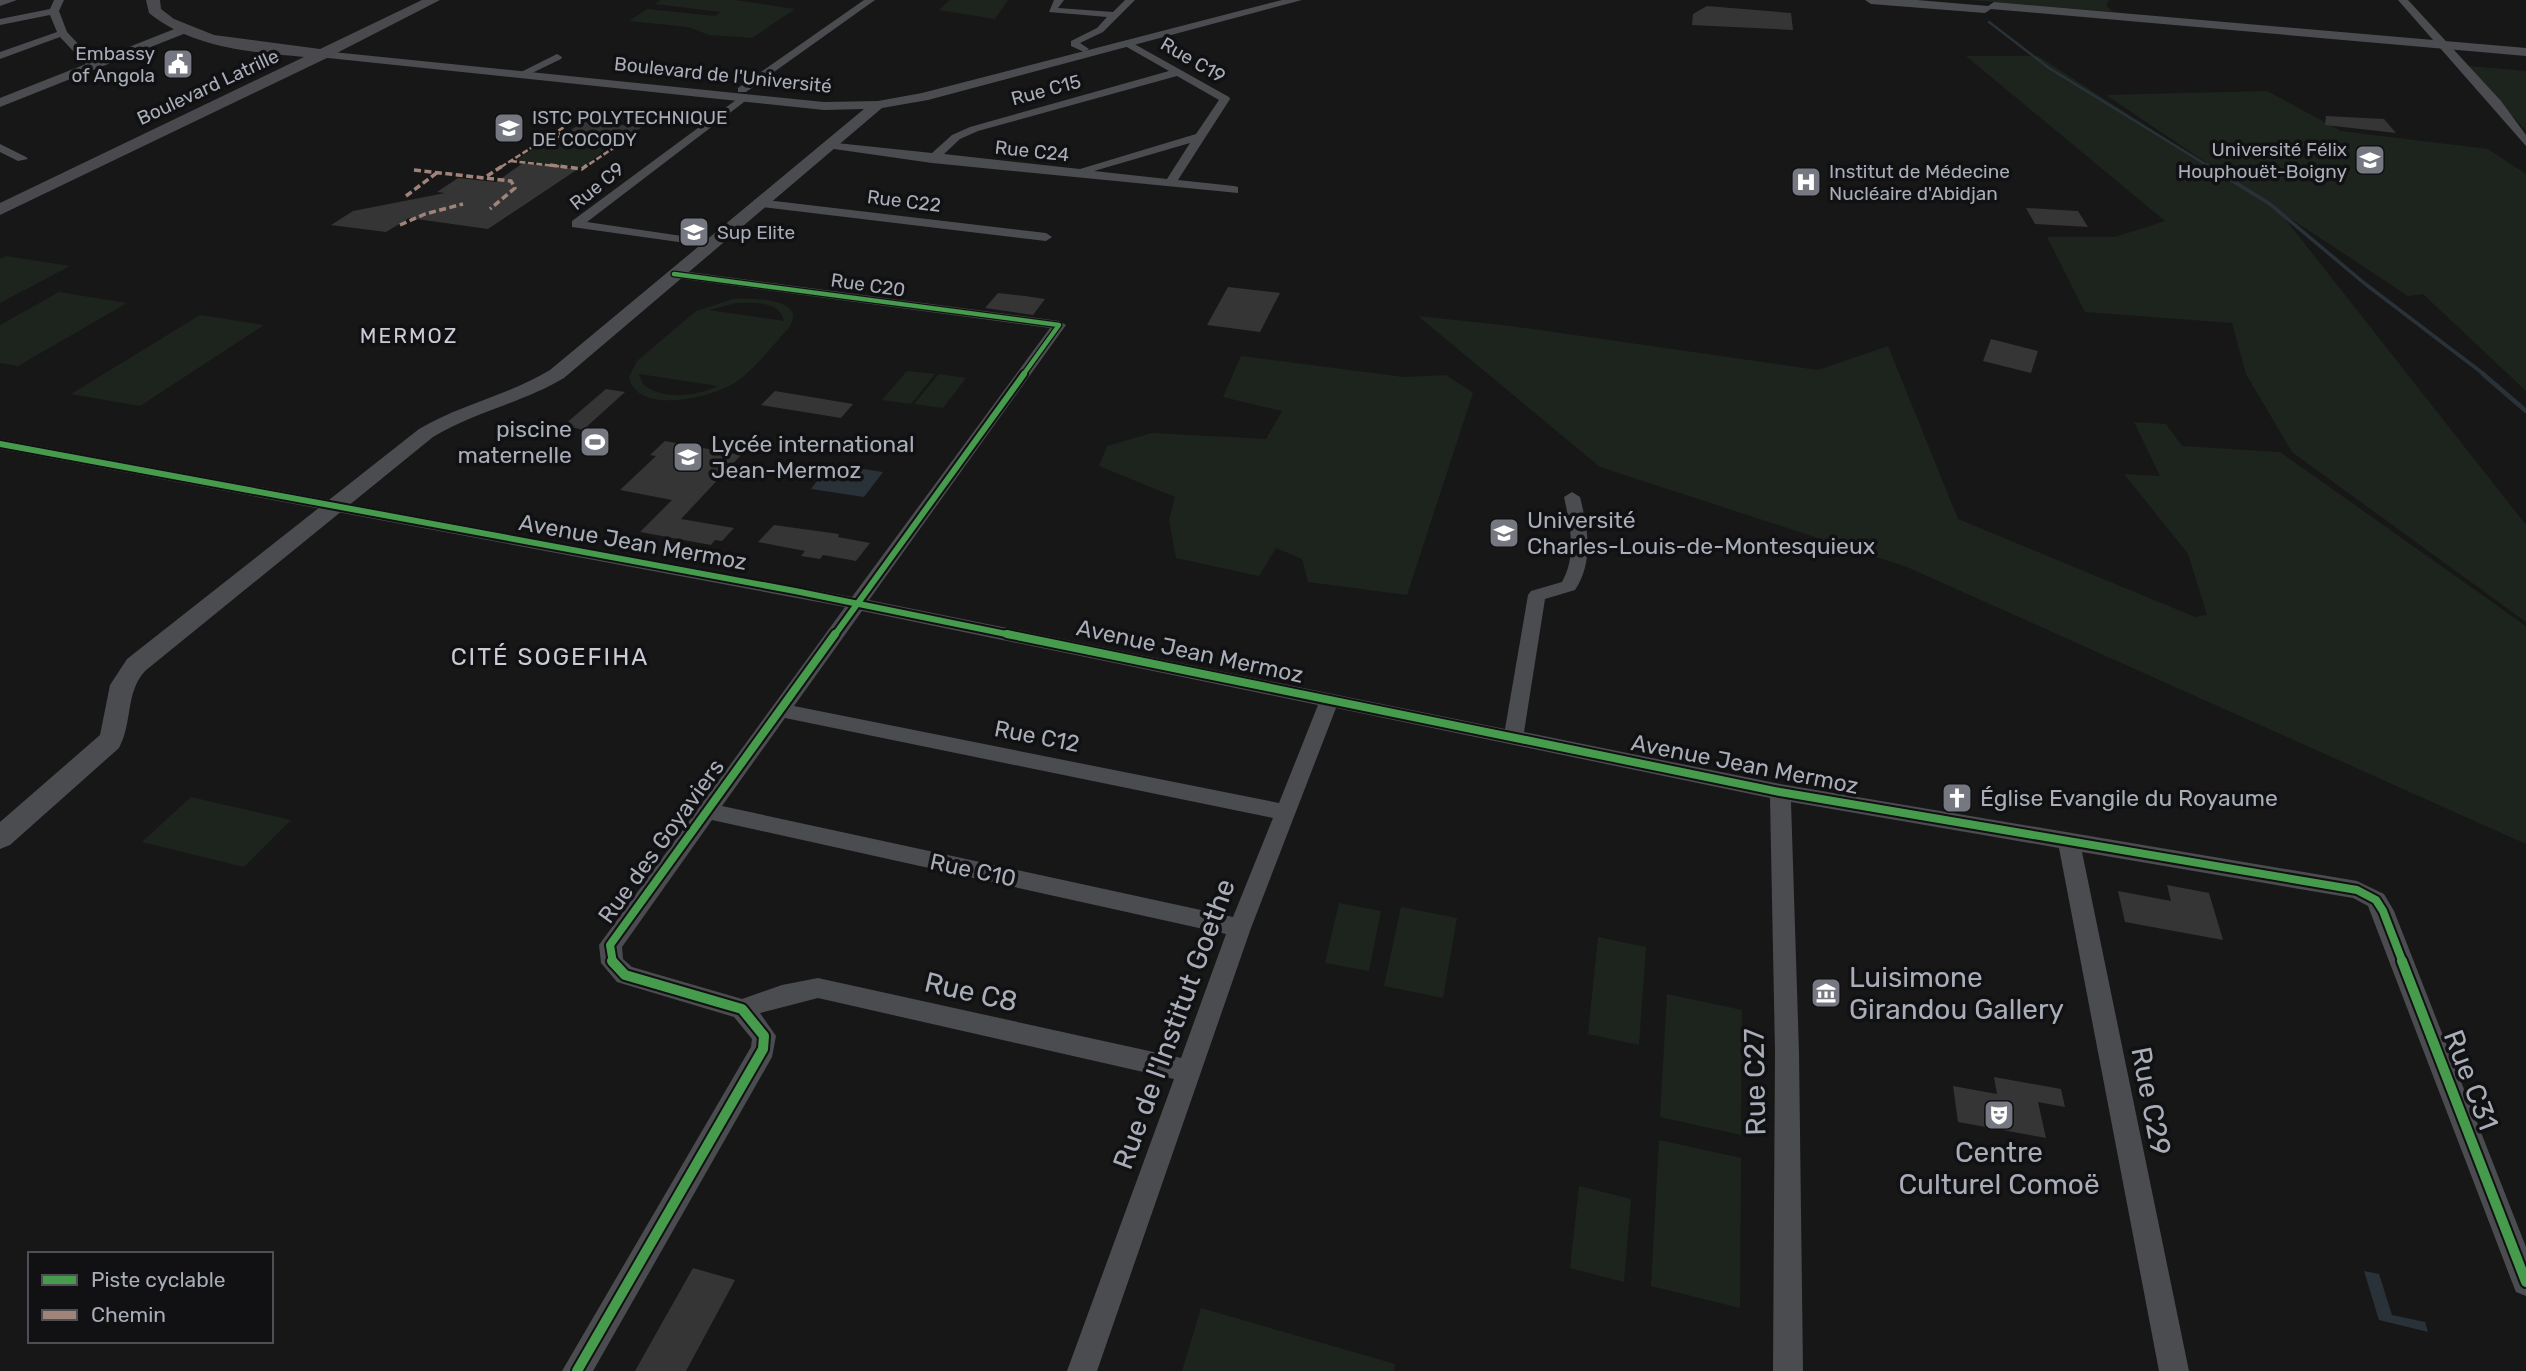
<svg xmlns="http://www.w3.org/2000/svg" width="2526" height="1371" viewBox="0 0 2526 1371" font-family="Rubik,sans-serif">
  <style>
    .green { fill: #1d241e; fill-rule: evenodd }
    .water { fill: #2a3239 }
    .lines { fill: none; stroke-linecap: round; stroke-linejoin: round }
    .stream-far2 { stroke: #2a3239; stroke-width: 2.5 }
    .stream-far1 { stroke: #2a3239; stroke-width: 3.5 }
    .stream { stroke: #2a3239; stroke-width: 4.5 }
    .building { fill: #353536 }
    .minor { fill: #4b4c50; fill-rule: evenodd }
    .tertiary { fill: #4b4c50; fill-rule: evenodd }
    .secondary { fill: #4a4a4e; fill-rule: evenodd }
    .quiet-far1 { stroke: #a18479; stroke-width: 2.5; stroke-dasharray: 6 2.5; stroke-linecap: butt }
    .quiet { stroke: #a18479; stroke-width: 3.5; stroke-dasharray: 7 3.5; stroke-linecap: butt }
    .cycleway-far3-casing { stroke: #111113; stroke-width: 7 }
    .cycleway-far2-casing { stroke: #111113; stroke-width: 10 }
    .cycleway-far1-casing { stroke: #111113; stroke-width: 12 }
    .cycleway-casing { stroke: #111113; stroke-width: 14 }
    .cycleway-far3 { stroke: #469c4c; stroke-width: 4.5 }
    .cycleway-far2 { stroke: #469c4c; stroke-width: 6 }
    .cycleway-far1 { stroke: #469c4c; stroke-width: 8 }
    .cycleway { stroke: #469c4c; stroke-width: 10 }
    .labels { text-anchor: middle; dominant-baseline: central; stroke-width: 7; stroke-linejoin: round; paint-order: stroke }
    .far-poi-label { font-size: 19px; fill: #a8adb8; stroke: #111113; text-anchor: start }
    .far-street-label { font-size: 19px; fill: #a8adb8; stroke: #111113 }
    .far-neighbourhood-label { font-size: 21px; letter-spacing: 2px; fill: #c9ccd4; stroke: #111113 }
    .poi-label { font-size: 23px; fill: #a8adb8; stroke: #111113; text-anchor: start }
    .street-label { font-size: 23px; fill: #a8adb8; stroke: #111113 }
    .neighbourhood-label { font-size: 24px; letter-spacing: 2px; fill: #c9ccd4; stroke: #111113 }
    .near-poi-label { font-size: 28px; fill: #a8adb8; stroke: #111113; text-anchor: start }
    .near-street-label { font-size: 28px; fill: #a8adb8; stroke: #111113 }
  </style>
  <rect width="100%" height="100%" fill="#171717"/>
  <!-- green -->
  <g class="green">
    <path d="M661,0H735L795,9L752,38L709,35L688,27L629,21L647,9L715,16L721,12L655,4Z"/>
    <path d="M950,0H1008L995,19L939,10Z"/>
    <path d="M1970,0H2109L2106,6L2114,12Z"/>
    <path d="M1966,56H2038L2278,211L2106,95L2267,91L2341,131L2488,149L2526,174V391L2423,294L2408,296L2279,211L2526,525V622L2292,452L2246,374L2232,323L2085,312L2047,237H2115L2165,221Z"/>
    <path d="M2467,66L2526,71V131Z"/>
    <path d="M551,138L609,145L584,168L516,160Z"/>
    <path d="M6,256L70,266L0,303V259Z"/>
    <path d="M59,292L127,303L18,366L0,363V325Z"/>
    <path d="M733,299C750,298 811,297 788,329C772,346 757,366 739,380C717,397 637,417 629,377L637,361L696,311ZM736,303C753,303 780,300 784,321L709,310ZM639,374L718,386C697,396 662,401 643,384Z"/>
    <path d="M200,315L264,325L140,406L71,394Z"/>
    <path d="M1418,316L1511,326L1818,370L1888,346L1958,519L2195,617L2207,615L2188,554L2124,474L2160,476L2134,422L2166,424L2182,446L2280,452L2526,626V844L1907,567L1600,467Z"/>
    <path d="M1241,356L1404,377L1446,375L1473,393L1407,595L1308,582L1302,559L1276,548L1259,576L1176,558L1169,520L1175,497L1099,466L1107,446L1152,433L1266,439L1282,411L1223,397Z"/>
    <path d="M907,371L935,374L911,404L882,400Z"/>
    <path d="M939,374L966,378L943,408L914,404Z"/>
    <path d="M191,797L291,820L244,867L142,842Z"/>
    <path d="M1339,903L1381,911L1369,971L1325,963Z"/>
    <path d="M1401,907L1457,918L1443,998L1384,986Z"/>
    <path d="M1598,937L1646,947L1639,1045L1588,1034Z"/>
    <path d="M1667,994L1742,1010L1741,1135L1660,1117Z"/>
    <path d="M1659,1140L1741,1158L1740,1308L1651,1286Z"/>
    <path d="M1579,1186L1631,1199L1624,1282L1570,1268Z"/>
    <path d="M1201,1308L1395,1364L1394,1371H1182Z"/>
  </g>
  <!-- water -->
  <g class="water">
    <path d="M830,464L883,472L864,497L811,489Z"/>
    <path d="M2364,1271L2379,1274L2392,1315L2425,1322L2428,1332L2379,1320Z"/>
  </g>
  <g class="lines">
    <!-- stream-far2 -->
    <path class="stream-far2" d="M1989,22L2049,68L2210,167"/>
    <!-- stream-far1 -->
    <path class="stream-far1" d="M2207,165L2270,204L2364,283L2485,375"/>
    <!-- stream -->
    <path class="stream" d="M2483,374L2526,411"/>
  </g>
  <!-- building -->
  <g class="building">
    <path d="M1707,6L1791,13L1793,30L1692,25L1693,14Z"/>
    <path d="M2326,116L2384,119L2396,133L2325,125Z"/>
    <path d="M585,121L642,127L618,144L560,137Z"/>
    <path d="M523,163L578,169L488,229L409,218L386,232L331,225L353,211L445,193L437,192L458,178L496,182Z"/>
    <path d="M2026,208L2078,211L2088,227L2035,224Z"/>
    <path d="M1228,287L1280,293L1260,332L1207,325Z"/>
    <path d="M998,293L1025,296L1045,299L1033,315L985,308Z"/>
    <path d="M1991,339L2038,351L2031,373L1983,361Z"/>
    <path d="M606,389L625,392L583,430L564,425Z"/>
    <path d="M775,391L853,404L841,418L761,405Z"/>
    <path d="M665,441L741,455L681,519L734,528L722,541L715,540L711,545L640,532L672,500L620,490L656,456L650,455Z"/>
    <path d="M774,525L839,534L838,537L870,543L856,561L823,555L820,559L801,556L805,551L758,542Z"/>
    <path d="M2167,885L2209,893L2223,940L2125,922L2118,891L2171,901Z"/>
    <path d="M1994,1077L2061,1089L2065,1107L2038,1102L2046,1138L1958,1122L1953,1086L1997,1094Z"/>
    <path d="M693,1268L735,1280L686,1371H635Z"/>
  </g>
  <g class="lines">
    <!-- minor -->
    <g class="minor">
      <path d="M0,0H17L0,6Z"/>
      <path d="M54,0H64L59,11L67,32L97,64V68H89L60,37L0,59V52L57,32L50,15L0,25V19L50,9Z"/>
      <path d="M864,0H875L746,92H738V88Z"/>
      <path d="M1054,0H1064L1058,8L1113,12L1125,0H1135L1103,32L1080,43L1089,49L1084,52L1071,46V41L1097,28L1107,17L1049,12Z"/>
      <path d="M2398,0H2408L2501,101L2526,135V146Z"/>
      <path d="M1129,41L1229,97L1230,99L1178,180L1234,186L1238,187V193L932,163L827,148L821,145L827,142L932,153L952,135L970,127L1169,71L1125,46L1124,44ZM1177,76L1219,100L1196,134L1080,169L944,154L960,139L978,131ZM1190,143L1167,179L1094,171Z"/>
      <path d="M557,54L562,57L561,59L528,75L519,73Z"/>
      <path d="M744,94L749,97L748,99L587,222L709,240L715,244L714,247L572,227V221Z"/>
      <path d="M0,144L26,157L28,159L18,161L0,152Z"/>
      <path d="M758,199L1046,233L1052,237L1046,241L754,206V200Z"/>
      <path d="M674,270L1059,321L1066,325L869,600L1505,729L1528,595L1531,591L1562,582C1577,556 1570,524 1564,497L1572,492L1580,497C1588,529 1594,561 1575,590L1545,599L1524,732L1780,784L2357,881L2384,894L2394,911L2526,1247V1296L2516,1292L2512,1282L2368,906L2353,898L2082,852L2189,1371H2159L2059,848L1791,802L1799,1052L1803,1371H1773L1775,1052L1770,798L1336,708L1251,928L1097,1371H1067L1174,1079L818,998L760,1013L776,1036L772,1057L593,1371H562L751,1047L752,1039L734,1017L617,982L601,963L599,945L845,607L0,449V439L852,597L1050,328L669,277L667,274ZM862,611L1318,705L1279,803L794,706ZM785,718L1273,818L1233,917L722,806ZM712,820L1226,934L1181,1058L818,978L782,985L742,999L632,967L623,959L622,947Z"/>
    </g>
    <!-- tertiary -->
    <g class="tertiary">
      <path d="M1282,0H1302L928,100L882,108L564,378C522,403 474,412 433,437L145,671C125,693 133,722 119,748L10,845L0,849V822L100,735L110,685L127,659L419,429C461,404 509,395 550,370L864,109L824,110L328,58L323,57V51L824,102L878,101L922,93Z"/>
      <path d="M1865,0H1917L1988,6L1994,2L2526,48V56L1991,9L1985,13L1871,4Z"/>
      <path d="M182,26L188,30L186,33L0,107V98Z"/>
    </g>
    <!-- secondary -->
    <path class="secondary" d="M146,0H160L161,9L174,19L214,35L320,49L422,0H440L329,57L0,215V203L304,57C251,52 192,48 149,13Z"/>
    <!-- quiet-far1 -->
    <g class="quiet-far1">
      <path d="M554,133L562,134L558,137L618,145L585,167"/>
      <path d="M511,161L565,167"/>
      <path d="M501,167L572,122"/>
    </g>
    <!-- quiet -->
    <g class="quiet">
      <path d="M550,165L582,169L587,165"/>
      <path d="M414,170L511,181L515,188L490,209"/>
      <path d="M487,176L504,165"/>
      <path d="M406,196L438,172"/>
      <path d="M400,225L425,214L463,204"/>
    </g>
    <!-- cycleway-far3 casing -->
    <g class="cycleway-far3-casing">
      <path id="cycleway-far3" d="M674,274L1059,325L1023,375"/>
    </g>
    <!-- cycleway-far2 casing -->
    <g class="cycleway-far2-casing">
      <g id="cycleway-far2">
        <path d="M0,444L795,591L1016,636"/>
        <path d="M834,636L1024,374"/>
      </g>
    </g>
    <!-- cycleway-far1 casing -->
    <g class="cycleway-far1-casing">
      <g id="cycleway-far1">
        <path d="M1007,634L1780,792L2357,890L2376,900L2383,911L2403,963"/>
        <path d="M613,963L610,945L835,634"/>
      </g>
    </g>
    <!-- cycleway casing -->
    <g class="cycleway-casing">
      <g id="cycleway">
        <path d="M2402,961L2526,1282"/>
        <path d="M577,1371L763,1049L764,1036L742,1009L625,975L612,961"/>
      </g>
    </g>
    <!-- cycleway-far3 -->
    <use href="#cycleway-far3" class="cycleway-far3"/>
    <!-- cycleway-far2 -->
    <use href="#cycleway-far2" class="cycleway-far2"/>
    <!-- cycleway-far1 -->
    <use href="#cycleway-far1" class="cycleway-far1"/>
    <!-- cycleway -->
    <use href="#cycleway" class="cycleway"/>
  </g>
  <!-- icons -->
  <defs>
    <g id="civic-square" transform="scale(1.575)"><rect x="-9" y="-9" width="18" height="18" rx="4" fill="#757880" stroke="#111113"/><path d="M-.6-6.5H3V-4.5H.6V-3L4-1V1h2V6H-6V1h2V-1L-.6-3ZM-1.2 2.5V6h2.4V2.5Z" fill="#fff"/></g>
    <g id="university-square" transform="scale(1.575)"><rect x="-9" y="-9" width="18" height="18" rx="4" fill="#757880" stroke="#111113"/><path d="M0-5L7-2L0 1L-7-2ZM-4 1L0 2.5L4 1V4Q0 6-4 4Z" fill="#fff"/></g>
    <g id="hospital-square" transform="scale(1.575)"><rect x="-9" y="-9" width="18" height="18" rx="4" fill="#757880" stroke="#111113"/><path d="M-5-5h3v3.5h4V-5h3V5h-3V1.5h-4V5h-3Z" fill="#fff"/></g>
    <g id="stadium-square" transform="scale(1.575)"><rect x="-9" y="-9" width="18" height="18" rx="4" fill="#757880" stroke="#111113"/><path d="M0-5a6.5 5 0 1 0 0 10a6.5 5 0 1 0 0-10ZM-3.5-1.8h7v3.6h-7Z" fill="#fff"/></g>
    <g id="school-square" transform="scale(1.575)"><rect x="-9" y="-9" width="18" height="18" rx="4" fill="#757880" stroke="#111113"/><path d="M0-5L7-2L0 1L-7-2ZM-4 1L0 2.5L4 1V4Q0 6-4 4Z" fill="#fff"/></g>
    <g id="church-square" transform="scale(1.575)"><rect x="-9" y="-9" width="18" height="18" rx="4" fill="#757880" stroke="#111113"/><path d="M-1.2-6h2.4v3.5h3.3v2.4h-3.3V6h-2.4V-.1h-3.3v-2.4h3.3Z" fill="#fff"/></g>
    <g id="museum-square" transform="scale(1.575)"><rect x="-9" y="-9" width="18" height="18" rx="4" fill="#757880" stroke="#111113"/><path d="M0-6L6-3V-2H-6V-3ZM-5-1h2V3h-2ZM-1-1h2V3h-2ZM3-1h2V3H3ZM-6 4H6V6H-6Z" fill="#fff"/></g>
    <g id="theatre-square" transform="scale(1.575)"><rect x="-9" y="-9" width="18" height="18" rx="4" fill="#757880" stroke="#111113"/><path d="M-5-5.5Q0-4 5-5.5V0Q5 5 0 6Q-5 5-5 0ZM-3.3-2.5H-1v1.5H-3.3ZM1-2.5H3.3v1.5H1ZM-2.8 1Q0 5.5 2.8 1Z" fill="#fff"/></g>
  </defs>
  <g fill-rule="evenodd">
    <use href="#civic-square" x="178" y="64"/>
    <use href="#university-square" x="509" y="128"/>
    <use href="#university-square" x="2370" y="160"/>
    <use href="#hospital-square" x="1806" y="182"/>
    <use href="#university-square" x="694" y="232"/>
    <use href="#stadium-square" x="595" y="442"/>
    <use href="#school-square" x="688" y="457"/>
    <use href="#university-square" x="1504" y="533"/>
    <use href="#church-square" x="1957" y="798"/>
    <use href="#museum-square" x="1826" y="993"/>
    <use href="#theatre-square" x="1999" y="1115"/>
  </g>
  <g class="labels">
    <!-- far-poi labels -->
    <g class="far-poi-label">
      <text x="155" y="53" text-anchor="end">Embassy<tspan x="155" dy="22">of Angola</tspan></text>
      <text x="532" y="117">ISTC POLYTECHNIQUE<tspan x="532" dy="22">DE COCODY</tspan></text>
      <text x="2347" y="149" text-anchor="end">Université Félix<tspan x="2347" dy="22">Houphouët-Boigny</tspan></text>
      <text x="1829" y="171">Institut de Médecine<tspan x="1829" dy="22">Nucléaire d'Abidjan</tspan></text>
      <text x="717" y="232">Sup Elite</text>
    </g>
    <!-- far-street labels -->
    <g class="far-street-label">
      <text transform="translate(1193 60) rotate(30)">Rue C19</text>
      <text transform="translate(723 75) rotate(6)">Boulevard de l'Université</text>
      <text transform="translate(208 87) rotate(-25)">Boulevard Latrille</text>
      <text transform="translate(1046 90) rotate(-15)">Rue C15</text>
      <text transform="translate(1032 151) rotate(6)">Rue C24</text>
      <text transform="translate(597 186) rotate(-39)">Rue C9</text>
      <text transform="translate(904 201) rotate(7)">Rue C22</text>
      <text transform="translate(868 285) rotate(8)">Rue C20</text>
    </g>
    <!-- far-neighbourhood labels -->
    <g class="far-neighbourhood-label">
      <text x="409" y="335">MERMOZ</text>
    </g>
    <!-- poi labels -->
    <g class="poi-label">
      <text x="572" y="429" text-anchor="end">piscine<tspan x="572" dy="26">maternelle</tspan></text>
      <text x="711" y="444">Lycée international<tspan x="711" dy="26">Jean-Mermoz</tspan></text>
      <text x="1527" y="520">Université<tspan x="1527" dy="26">Charles-Louis-de-Montesquieux</tspan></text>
      <text x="1980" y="798">Église Evangile du Royaume</text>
    </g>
    <!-- street labels -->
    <g class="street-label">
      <text transform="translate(633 542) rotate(10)">Avenue Jean Mermoz</text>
      <text transform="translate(1190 651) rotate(12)">Avenue Jean Mermoz</text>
      <text transform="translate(1037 736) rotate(11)">Rue C12</text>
      <text transform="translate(1745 764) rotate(11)">Avenue Jean Mermoz</text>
      <text transform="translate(661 841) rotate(-54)">Rue des Goyaviers</text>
      <text transform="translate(973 870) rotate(12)">Rue C10</text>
    </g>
    <!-- neighbourhood labels -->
    <g class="neighbourhood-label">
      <text x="550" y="657">CITÉ SOGEFIHA</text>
    </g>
    <!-- near-poi labels -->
    <g class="near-poi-label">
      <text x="1849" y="977">Luisimone<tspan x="1849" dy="32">Girandou Gallery</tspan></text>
      <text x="1999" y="1152" text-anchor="middle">Centre<tspan x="1999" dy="32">Culturel Comoë</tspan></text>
    </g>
    <!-- near-street labels -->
    <g class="near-street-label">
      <text transform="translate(971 992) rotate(13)">Rue C8</text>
      <text transform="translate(1174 1024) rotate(-70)">Rue de l'Institut Goethe</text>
      <text transform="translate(2471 1080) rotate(69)">Rue C31</text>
      <text transform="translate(1755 1082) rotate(-91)">Rue C27</text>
      <text transform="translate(2151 1101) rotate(79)">Rue C29</text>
    </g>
  </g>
  <!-- legend -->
  <rect x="28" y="1252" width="245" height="91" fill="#111113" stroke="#4d4f55" stroke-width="2"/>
  <rect x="42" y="1275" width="35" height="10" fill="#469c4c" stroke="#4d4f55" stroke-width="2"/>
  <text x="91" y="1287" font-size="21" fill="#a8adb8">Piste cyclable</text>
  <rect x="42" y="1310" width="35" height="10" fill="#a18479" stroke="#4d4f55" stroke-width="2"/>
  <text x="91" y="1322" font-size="21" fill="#a8adb8">Chemin</text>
</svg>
